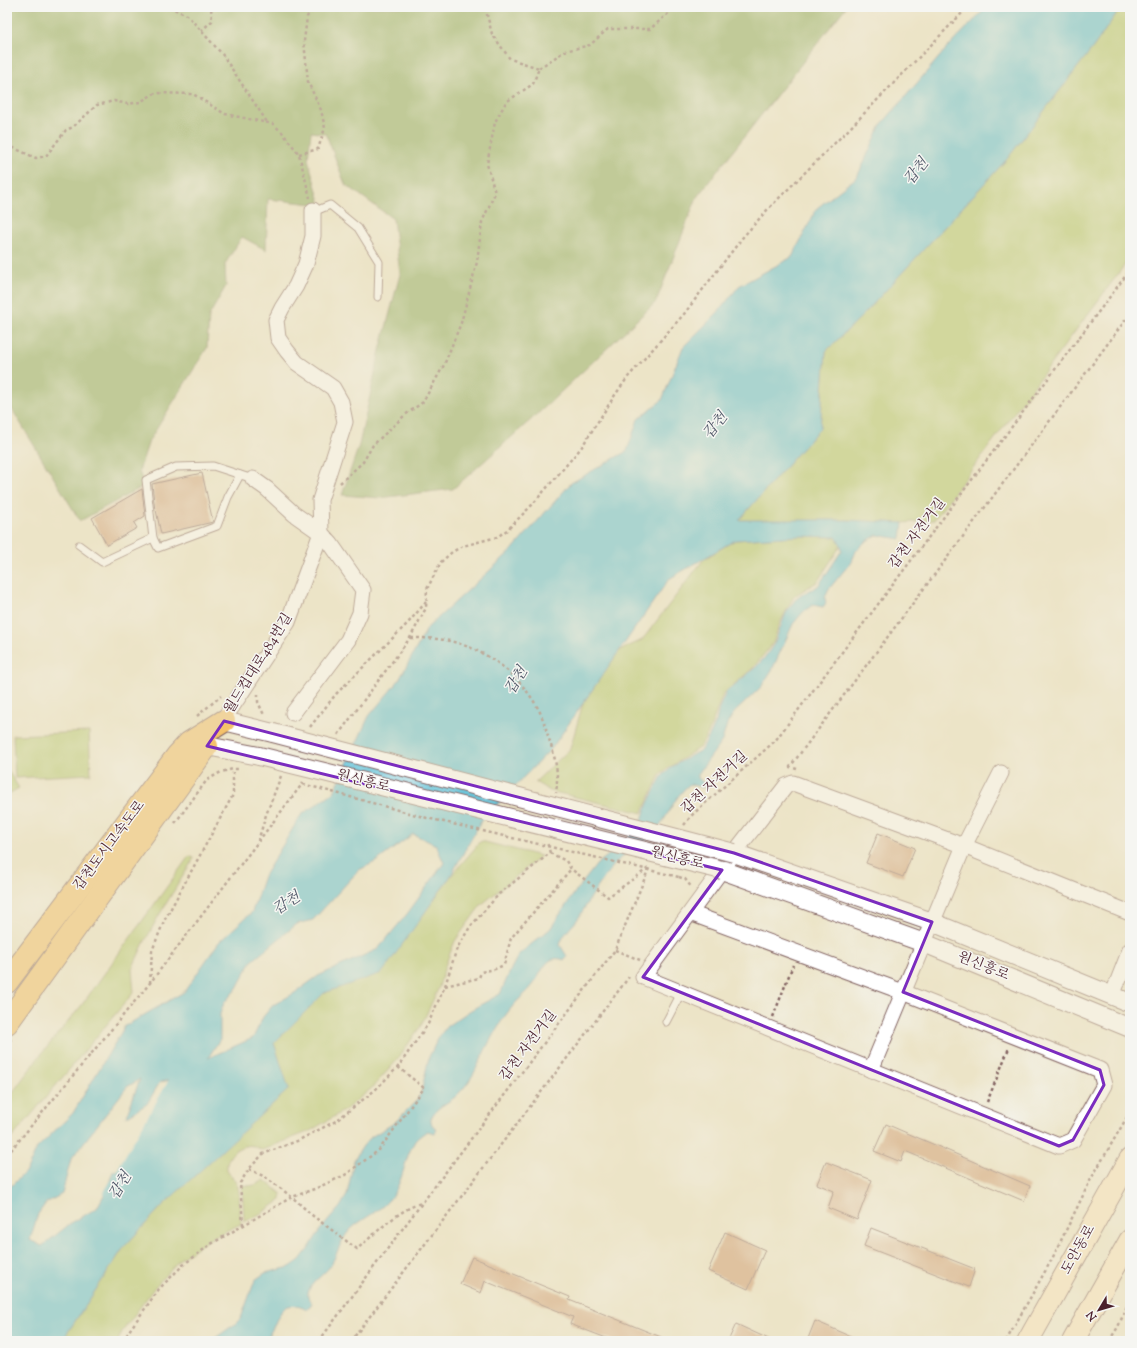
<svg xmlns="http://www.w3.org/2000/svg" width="1137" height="1348" viewBox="0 0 1137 1348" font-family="'Sorts Mill Goudy','Noto Serif KR',serif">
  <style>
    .green { fill: #b1c76c; stroke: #7e734c }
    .forest { fill: #8cac60; stroke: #6b6646 }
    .water { fill: #5bc1d9; stroke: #527082; fill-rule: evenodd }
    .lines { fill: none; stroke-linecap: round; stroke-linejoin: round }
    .river { stroke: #5bc1d9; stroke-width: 24 }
    .building { fill: #ce9970 }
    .service-casing { stroke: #836462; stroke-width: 9 }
    .minor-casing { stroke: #836462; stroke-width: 17 }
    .tertiary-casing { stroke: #836462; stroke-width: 20 }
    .secondary-casing { stroke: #836462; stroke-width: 23 }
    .primary-casing { stroke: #836462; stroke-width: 24 }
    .path { stroke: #836462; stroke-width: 2.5; stroke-dasharray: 3 3; stroke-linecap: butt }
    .service { stroke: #fff; stroke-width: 7 }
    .minor { stroke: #fff; stroke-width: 15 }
    .tertiary { stroke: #fff; stroke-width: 18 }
    .secondary { stroke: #fbe6c3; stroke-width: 21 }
    .primary { stroke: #f4c16a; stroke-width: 22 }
    .tertiary-bridge-casing { stroke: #836462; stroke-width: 20; stroke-linecap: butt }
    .path-bridge { stroke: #836462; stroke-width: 2.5; stroke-dasharray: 3 3; stroke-linecap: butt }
    .tertiary-bridge { stroke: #fff; stroke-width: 18 }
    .marked { fill: none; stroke: #7b2cbf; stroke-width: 3; stroke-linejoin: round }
    .labels { text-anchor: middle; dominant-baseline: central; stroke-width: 3; stroke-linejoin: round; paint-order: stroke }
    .street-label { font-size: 14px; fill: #4a1f2b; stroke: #f6f6f2 }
    .water-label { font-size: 15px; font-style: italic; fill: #505868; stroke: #f6f6f2 }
  </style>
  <rect width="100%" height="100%" fill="#f6f6f2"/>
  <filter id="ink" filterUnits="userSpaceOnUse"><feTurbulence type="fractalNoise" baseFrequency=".025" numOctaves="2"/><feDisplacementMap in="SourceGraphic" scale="8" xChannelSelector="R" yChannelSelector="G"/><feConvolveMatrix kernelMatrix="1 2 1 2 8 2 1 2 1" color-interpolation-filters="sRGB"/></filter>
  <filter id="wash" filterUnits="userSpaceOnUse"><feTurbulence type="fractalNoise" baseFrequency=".012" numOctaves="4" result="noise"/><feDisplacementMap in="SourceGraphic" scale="16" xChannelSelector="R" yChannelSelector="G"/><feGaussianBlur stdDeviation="0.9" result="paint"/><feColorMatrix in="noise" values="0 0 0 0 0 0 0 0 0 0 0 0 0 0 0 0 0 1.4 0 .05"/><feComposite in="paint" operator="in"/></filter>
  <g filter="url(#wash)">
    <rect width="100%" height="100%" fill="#ece4c7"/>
    <!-- green -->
    <g class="green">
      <path d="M1121,7H1130V258L934,520L903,523L847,520L738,521L820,428L826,351L864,314L1007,159L1094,46Z"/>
      <path d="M800,536L836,537L841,545L817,582L794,596L780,623L773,643L753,668L723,694L708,734L700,747L661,773L642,813L550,791L535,782L570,749L583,703L619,651L642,640L704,559L735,540Z"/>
      <path d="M89,732L91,774L15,778L13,735Z"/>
      <path d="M7,769L19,788L7,795Z"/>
      <path d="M481,841L541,856L481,905L455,941L445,966L439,987L422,1024L398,1059L372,1088L345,1110L310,1131L262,1150C259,1149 257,1147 254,1146C241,1143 226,1154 227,1169C228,1175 235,1178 237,1184C240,1189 240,1216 241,1224L213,1237L180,1259L155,1287L122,1332L118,1341H62L124,1247L163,1205L288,1089L274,1043L324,993L382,972L450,877Z"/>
      <path d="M189,856L194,858L158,917L144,943L132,969L134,992L7,1144V1100L38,1058L81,1006Z"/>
      <path d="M264,1180L282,1194L281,1200L262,1213L244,1222L242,1185C251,1187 257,1185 264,1180Z"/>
    </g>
    <!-- forest -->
    <path class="forest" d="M7,7H846L697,197L656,302L542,410L453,489L380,498L342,495L359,445L380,350L400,274L393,219L345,184L326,134L311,132L308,159L321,205L268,199L266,250L242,237L225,264L226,286L209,316L207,348L149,441L139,471L144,486L80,521L7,401Z"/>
    <!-- water -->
    <path class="water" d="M987,7H1121L1094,46L1007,159L864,314L826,351L820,428L739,520H847L903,523L901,539L877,535L865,542L856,551L852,561L828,590L825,598L826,603L823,607L813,605L804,611L793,624L772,670L761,687L734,713L727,724L722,741L698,774V778L705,784L703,788L690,784C673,797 667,820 653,835C644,844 632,847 623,856C611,866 597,888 588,902C584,908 581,915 577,920C570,929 563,934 560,945L567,956L564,960C546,953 542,973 533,985C527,993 518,999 512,1007C497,1025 487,1046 477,1067C472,1078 464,1089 455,1097C448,1103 434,1108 431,1119C430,1124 434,1127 437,1129L435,1133L427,1131C423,1134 418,1137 415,1141C403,1159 404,1186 387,1202C377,1213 361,1219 350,1230C339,1241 336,1260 328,1269C321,1277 311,1282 308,1293C307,1297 309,1300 312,1303L307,1310C286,1299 281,1309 273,1328C271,1332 267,1337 264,1341H211L235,1324L241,1318L255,1280L265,1273L290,1267L300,1260L309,1248L320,1230L340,1207L347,1195L354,1160L363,1146L371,1137L394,1123L417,1100L421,1093L429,1057L438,1038L447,1026L471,1010L500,994L512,967L519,954L550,929L573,895L597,864L620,846L635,830L642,819L648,803L662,776L673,766L701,750L710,735L716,722L719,708L726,692L756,667L765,657L774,644L786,613L795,600L803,594L818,586L827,573L842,550L841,545L836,537L800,536L735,540L669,579L552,748L482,820L450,877L382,973L324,993L274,1043L289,1089L163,1205L124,1247L62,1341H7V1190L27,1170L37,1148L73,1113L125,1026L184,992L219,942L252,912L264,876L301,815L334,792L369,716L399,680L428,627L512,550L571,483L627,451L638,419L662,400L683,347L718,312L739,286L792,257L817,208L857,177L881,125L947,48ZM413,834L436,845L444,863L407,914L378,949L318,976L293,994L273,1005L263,1017L253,1038L208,1058L220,1039V1014L224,1003L237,988L251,962L297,924L313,920L359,870L377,861ZM140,1079L126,1117L147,1104L160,1082L178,1079L182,1102L167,1118L159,1139L143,1163L113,1171L107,1189L97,1208L71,1223L42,1246L30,1240L38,1214L46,1203L62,1194L71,1159L127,1087Z"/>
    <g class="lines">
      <!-- river -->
      <path class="river" d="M116,1195L181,1083L193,1058"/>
    </g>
    <g id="blocks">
      <!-- building -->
      <g class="building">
        <path d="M202,473L213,522L161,534L156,510L155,511L152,484Z"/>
        <path d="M142,489L145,516L134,523L137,528L107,545L92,518Z"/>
        <path d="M878,833L915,848L903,877L866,863Z"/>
        <path d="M886,1124L1030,1186L1024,1201L905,1151L901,1162L874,1151Z"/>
        <path d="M826,1162L872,1180L857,1220L828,1208L834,1191L817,1184Z"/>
        <path d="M871,1228L975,1269L969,1287L864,1246Z"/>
        <path d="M725,1232L765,1250L748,1289L708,1271Z"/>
        <path d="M472,1257L570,1297L569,1300L671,1341H614L570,1324L573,1317L485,1281L481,1293L460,1284Z"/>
        <path d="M815,1321L862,1341H807Z"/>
        <path d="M736,1324L773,1341H728Z"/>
      </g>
    </g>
  </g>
  <g filter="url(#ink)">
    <use href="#blocks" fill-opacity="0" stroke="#836462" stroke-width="1"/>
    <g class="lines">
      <!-- service casing -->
      <g class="service-casing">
        <g id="service">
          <path d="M313,212L330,205L358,228L379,262L378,297"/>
          <path d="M153,538L158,548L217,526L228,497L240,475"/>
          <path d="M79,545L102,562L153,538L146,480L176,467L213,466L253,479"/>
          <path d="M666,1022L681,993"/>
        </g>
      </g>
      <!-- minor casing -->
      <g class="minor-casing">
        <g id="minor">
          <path d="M293,713L348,640L360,613L363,590L331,544L321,533L320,500L345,422L341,402L333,388L297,363L287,351L278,338L276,320L282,308L296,286L306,264L313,236V210"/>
          <path d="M218,728L288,622L321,533L294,514L267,489L253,479"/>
          <path d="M690,913L903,992L1100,1070L1104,1085L1073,1140L1059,1146L643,977L734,853L786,786L793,783L964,846L1130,913"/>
          <path d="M1112,996L1130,950"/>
          <path d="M871,1070L964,846L1001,773"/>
        </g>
      </g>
      <!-- tertiary casing -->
      <g class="tertiary-casing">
        <g id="tertiary">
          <path d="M224,721L273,733"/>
          <path d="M207,746L259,756"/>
          <path d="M734,853L932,922L1130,1003"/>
          <path d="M722,870L924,943L1130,1028"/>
        </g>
      </g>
      <!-- secondary casing -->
      <g class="secondary-casing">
        <g id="secondary">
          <path d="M1028,1341L1130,1159"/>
          <path d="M1073,1341L1130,1240"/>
        </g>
      </g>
      <!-- primary casing -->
      <g class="primary-casing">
        <g id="primary">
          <path d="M7,982L177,756L189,743L224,721"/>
          <path d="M7,1023L207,746"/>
        </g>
      </g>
      <!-- path -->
      <g class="path">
        <path d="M169,7L187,15L222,54L267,122"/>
        <path d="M201,31L212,21L211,7"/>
        <path d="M539,68L565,51L590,45L608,29H650L676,7"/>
        <path d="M7,145L36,158L46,156L66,130L73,127L97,105L114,101L128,104L140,102L155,93L193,94L225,114L273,124L282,132L299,154L310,198"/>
        <path d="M299,154L318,149L325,128L321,110L308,82L304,41L307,17L312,7"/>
        <path d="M340,483L363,462L373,445L405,415L423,402L444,365L461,323L477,262L482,222L495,193L487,164L495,122L506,102L533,84L539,68L510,59L492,34L485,7"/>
        <path d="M411,638C420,638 429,638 438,639C478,644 516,670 536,705C542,714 545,726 548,736C555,757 559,771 556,793"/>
        <path d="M258,694V702L264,715"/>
        <path d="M197,716L221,696"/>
        <path d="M310,727L336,694L408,623L426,602"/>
        <path d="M338,735L410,638L426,608L427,589L441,562L452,552L463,546L497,537L507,530L532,505L581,448L615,395L628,377L684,314L743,237L768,209L849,129L968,7"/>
        <path d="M797,769L790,767L1130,314"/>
        <path d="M175,823L207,780L221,772L233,769H240"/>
        <path d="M684,825L692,815L775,741L1130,270"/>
        <path d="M258,841L266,815L281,776"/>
        <path d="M550,853L566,861L571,869L608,897L650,867"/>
        <path d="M679,877L685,879L692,888"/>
        <path d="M615,950L640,960"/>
        <path d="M150,983L152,951L164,921L233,795V769"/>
        <path d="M445,986L479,978L481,972L495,969L504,965L511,938L571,869"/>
        <path d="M773,1017L793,965"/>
        <path d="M7,1045L11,1039"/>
        <path d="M987,1102L1009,1048"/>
        <path d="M7,1155L150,983L303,783"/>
        <path d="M249,1169L265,1177L292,1197L313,1216L357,1249C376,1233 397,1211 421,1203"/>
        <path d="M243,1225L240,1183L249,1169L263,1154L297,1141L336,1121L375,1090L398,1067L428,1024L445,986L457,948L470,927L499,894L550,853L547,842"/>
        <path d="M124,1341L129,1331L159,1289L183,1265L211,1244L292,1197L317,1188L345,1175L379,1150L424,1088L398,1067"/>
        <path d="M319,1341L397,1236L615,950L649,868"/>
        <path d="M351,1341L629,977"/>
        <path d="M1006,1341L1052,1259L1091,1179L1130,1112"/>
        <path d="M1109,1341L1118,1327L1130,1299"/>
        <path d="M1128,1341L1130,1338"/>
      </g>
      <!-- service -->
      <use href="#service" class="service"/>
      <!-- minor -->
      <use href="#minor" class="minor"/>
      <!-- tertiary -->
      <use href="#tertiary" class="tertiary"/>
      <!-- secondary -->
      <use href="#secondary" class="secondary"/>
      <!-- primary -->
      <use href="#primary" class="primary"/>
      <!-- tertiary-bridge casing -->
      <g class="tertiary-bridge-casing">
        <g id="tertiary-bridge">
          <path d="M273,733L734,853"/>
          <path d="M259,756L722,870"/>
        </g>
      </g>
      <!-- path-bridge -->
      <path class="path-bridge" d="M303,784L427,818L679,877"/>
      <!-- tertiary-bridge -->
      <use href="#tertiary-bridge" class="tertiary-bridge"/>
    </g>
  </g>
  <!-- marked area -->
  <path d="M0 0H1137V1348H0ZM224,721L734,853L932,922L903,992L1100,1070L1104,1085L1073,1140L1059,1146L643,977L722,870L207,746Z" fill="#ece4c7" fill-opacity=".55" fill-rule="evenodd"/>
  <path class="marked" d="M224,721L734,853L932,922L903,992L1100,1070L1104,1085L1073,1140L1059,1146L643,977L722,870L207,746Z"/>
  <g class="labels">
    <!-- street labels -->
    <g class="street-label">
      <text transform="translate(918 534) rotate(-53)">갑천 자전거길</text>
      <text transform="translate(259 664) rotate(-58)">월드컵대로484번길</text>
      <text transform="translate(363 782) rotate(14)">원신흥로</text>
      <text transform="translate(715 783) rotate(-43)">갑천 자전거길</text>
      <text transform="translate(110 846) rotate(-53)">갑천도시고속도로</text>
      <text transform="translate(677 859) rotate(14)">원신흥로</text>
      <text transform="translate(983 967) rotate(22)">원신흥로</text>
      <text transform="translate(529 1046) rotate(-53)">갑천 자전거길</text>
      <text transform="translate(1079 1250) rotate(-61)">도안동로</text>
    </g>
    <!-- water labels -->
    <g class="water-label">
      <text transform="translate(917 172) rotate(-52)">갑천</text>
      <text transform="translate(716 426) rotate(-52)">갑천</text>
      <text transform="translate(517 681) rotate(-59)">갑천</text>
      <text transform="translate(287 904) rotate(-33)">갑천</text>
      <text transform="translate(121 1186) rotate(-59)">갑천</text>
    </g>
  </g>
  <!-- margin -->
  <rect width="1137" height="1348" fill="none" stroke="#f6f6f2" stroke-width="24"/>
  <!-- north arrow -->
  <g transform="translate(1099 1310) rotate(232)" stroke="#f6f6f2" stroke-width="3" paint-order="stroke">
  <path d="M0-3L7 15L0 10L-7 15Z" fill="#4a1f2b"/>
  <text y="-6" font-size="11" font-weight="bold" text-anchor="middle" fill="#4a1f2b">N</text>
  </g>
</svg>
